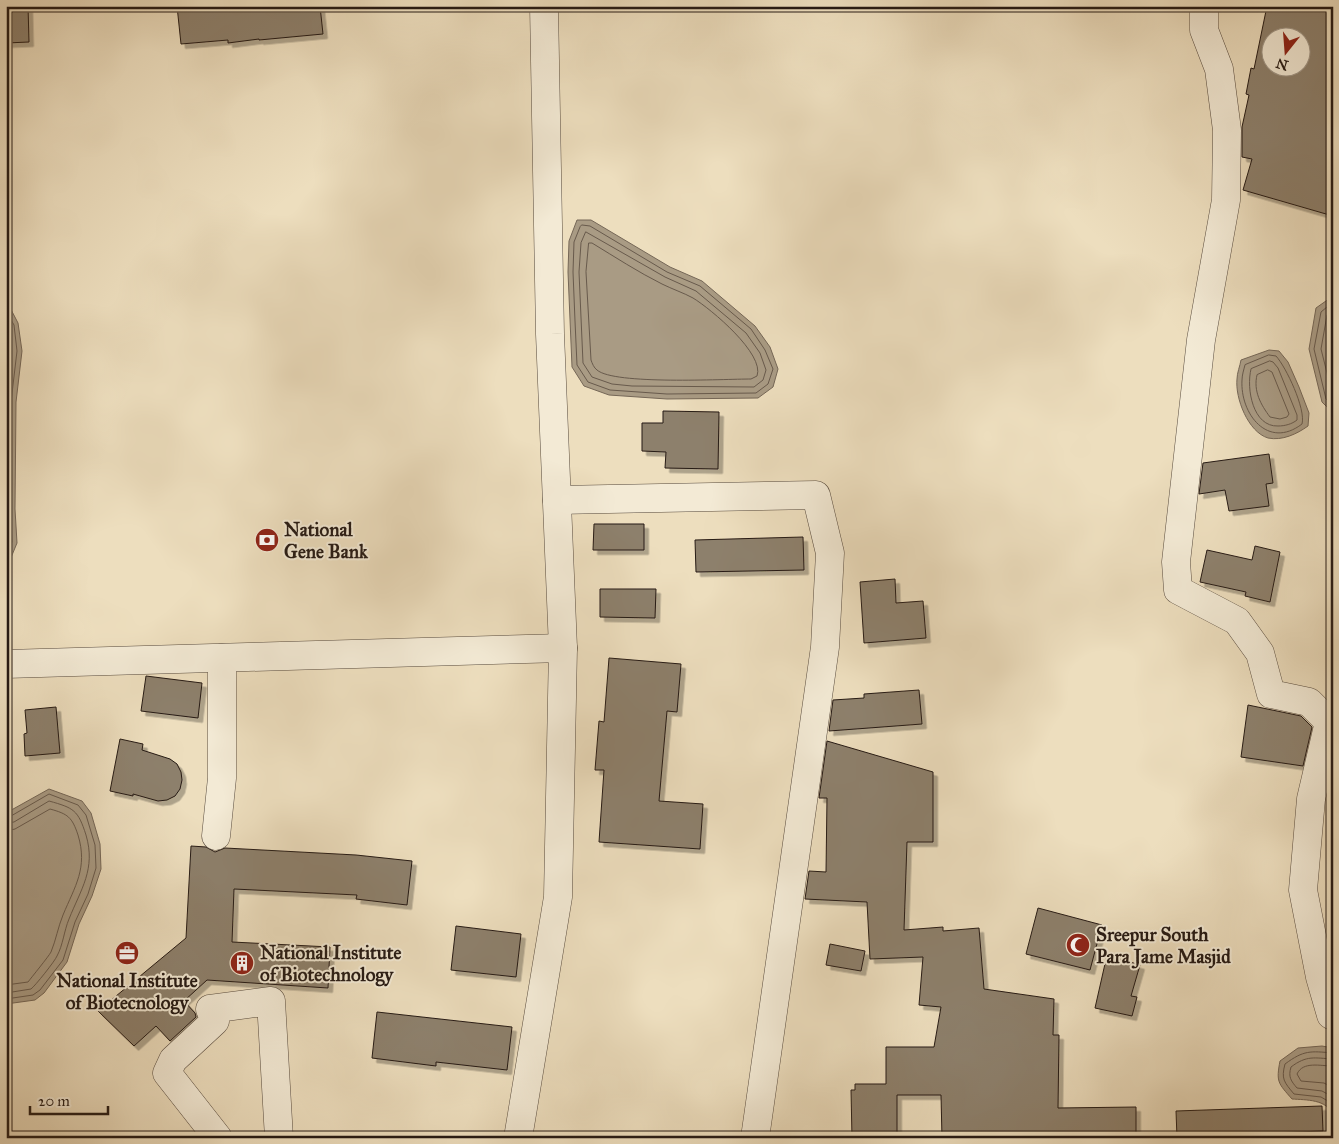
<svg xmlns="http://www.w3.org/2000/svg" width="1339" height="1144" viewBox="0 0 1339 1144" font-family="'IM FELL Great Primer',serif">
  <style>
    .water { fill: #a99b84; stroke: #756757 }
    .lines { fill: none; stroke-linecap: round; stroke-linejoin: round }
    .shore { stroke: #685a4c; stroke-width: 1 }
    .building { fill: #8d806c; stroke: #261a14; fill-rule: evenodd; filter: url(#shadow) }
    .minor-casing { stroke: #584b3e; stroke-width: 29 }
    .minor { stroke: #f3ead5; stroke-width: 28 }
    .labels { text-anchor: middle; dominant-baseline: central; stroke-width: 4; stroke-linejoin: round; paint-order: stroke }
    .poi-label { font-size: 19px; font-weight: bold; fill: #261a14; stroke: #f3ead5; text-anchor: start }
  </style>
  <defs>
    <filter id="shadow"><feDropShadow dx="4.5" dy="4.5" stdDeviation="0" flood-color="#0004"/></filter>
  </defs>
  <rect width="100%" height="100%" fill="#eddebe"/>
  <filter id="stains"><feTurbulence type="fractalNoise" baseFrequency=".004" numOctaves="4"/><feColorMatrix values="0 0 0 0 .2 0 0 0 0 .09 0 0 0 0 .02 0 0 0 .5 -.17"/></filter>
  <radialGradient id="worn" r=".72"><stop offset=".6" stop-color="#630" stop-opacity="0"/><stop offset="1" stop-color="#630" stop-opacity=".3"/></radialGradient>
  <!-- water -->
  <g class="water">
    <path d="M577,220H591L670,267L702,281L755,326L770,347L778,369L773,387L758,398L667,399L609,395L584,386L572,367L568,272L569,241Z"/>
    <path d="M1333,296V413L1322,402L1309,349L1316,308Z"/>
    <path d="M6,300L18,323L22,351L16,402L15,509L17,543L10,560L6,566Z"/>
    <path d="M1269,350L1279,351L1288,362L1299,387L1309,413L1308,426C1297,434 1282,441 1268,438C1248,432 1235,398 1237,379C1237,373 1240,366 1241,360Z"/>
    <path d="M49,789L82,801L91,813L100,844L101,869L92,896L79,924L67,962L44,993L35,1000L6,1004V813Z"/>
    <path d="M1322,1046L1333,1048V1115C1327,1099 1306,1100 1292,1099C1278,1083 1276,1082 1280,1061L1298,1048Z"/>
  </g>
  <g class="lines">
    <!-- shore -->
    <g class="shore">
      <path d="M582,225L590,226L667,272L700,286L751,329L765,350L773,369L768,384L756,393L667,394L610,390L588,382L577,365L575,321L573,272L574,242L580,227Z"/>
      <path d="M586,232L665,277L696,291L746,333L760,353L766,370L763,380L754,387L632,386L612,384L592,377L583,363L579,272L581,243Z"/>
      <path d="M589,243H592C615,257 638,272 662,284C672,289 684,293 693,298C711,309 765,354 757,376L751,379C724,379 614,385 597,370C594,368 592,363 591,360L586,272Z"/>
      <path d="M1333,302L1321,312L1314,349L1326,399L1333,406"/>
      <path d="M1333,310L1327,315L1321,349L1333,397"/>
      <path d="M6,311L14,325L17,351L11,402L10,509L12,542L6,557"/>
      <path d="M6,324L10,351L6,388"/>
      <path d="M1269,355L1276,356C1286,367 1306,409 1302,424C1268,450 1240,414 1242,380C1242,375 1244,369 1245,365Z"/>
      <path d="M1270,361L1273,362L1278,368L1297,415V420C1292,424 1285,426 1278,426C1253,427 1246,389 1251,369Z"/>
      <path d="M1268,370L1272,372L1289,414L1287,417L1280,419L1270,417C1261,405 1253,391 1257,375Z"/>
      <path d="M6,817L11,816L49,794L78,805L86,815L95,845L96,868L88,894L75,922L63,960L40,990L33,995L6,999"/>
      <path d="M6,823L14,822L49,801C74,808 78,810 86,835C96,869 81,889 69,919C64,931 63,945 57,956C55,961 35,986 31,989L6,993"/>
      <path d="M6,831L15,829L50,809C68,814 72,817 78,835C88,868 75,886 63,915C58,927 56,940 51,952C49,956 31,978 28,982L6,985"/>
      <path d="M1333,1053C1310,1051 1304,1050 1285,1064C1281,1079 1284,1082 1294,1094L1321,1097L1333,1104"/>
      <path d="M1333,1059C1314,1058 1307,1055 1291,1067C1288,1077 1291,1081 1297,1088L1322,1091L1333,1097"/>
      <path d="M1333,1066C1320,1066 1303,1061 1297,1074L1301,1081L1324,1083L1333,1088"/>
    </g>
  </g>
  <!-- building -->
  <g class="building">
    <path d="M6,6H28L29,42L6,43Z"/>
    <path d="M177,6H200V9L225,6H320L323,34L259,40V39L228,43V40L181,44Z"/>
    <path d="M1267,6H1333V216L1243,190L1252,159L1242,157V127L1249,95L1246,94L1251,68L1254,69ZM1272,38H1302V68H1272Z"/>
    <path d="M663,411L719,412L718,469L665,468L666,452L642,451V423H663Z"/>
    <path d="M1269,454L1273,483L1266,484L1269,506L1229,511L1225,490L1199,494L1203,463Z"/>
    <path d="M594,524H644V550H593Z"/>
    <path d="M803,537L804,570L696,572L695,540Z"/>
    <path d="M1255,546L1280,552L1270,602L1245,596L1246,592L1200,582L1207,550L1252,560Z"/>
    <path d="M895,579L896,603L923,601L926,638L864,643L860,582Z"/>
    <path d="M600,589H656L655,618L600,617Z"/>
    <path d="M609,658L681,664L677,712L667,711L659,801L703,804L700,849L599,842L604,770H595L599,721L604,722Z"/>
    <path d="M146,676L202,683L198,718L141,711Z"/>
    <path d="M919,690L922,724L829,731L833,700L864,698V694Z"/>
    <path d="M1248,705L1301,716L1312,727L1303,766L1241,757Z"/>
    <path d="M56,707L60,753L25,756L24,734L27,733L25,710Z"/>
    <path d="M120,739L143,744L142,750L170,759L177,764L181,772L182,780L180,789L175,796L167,800L158,801L133,794V796L110,791Z"/>
    <path d="M827,741L933,772V842H907L904,930L943,927V931L979,928L984,989L1054,999L1053,1035H1059L1058,1108L1136,1107V1138H942L941,1095H897V1138H852L851,1090H855V1084H886V1047H934L941,1007L919,1005L923,957L870,959L867,902L805,899L809,871L826,872L827,798H819Z"/>
    <path d="M191,846L206,847L215,852L225,848L356,855L412,861L407,905L356,899L357,895L234,889L232,942L330,947L328,988L207,980L184,1001L195,1013L196,1017L170,1041L156,1026L134,1046L98,1011L186,938Z"/>
    <path d="M1038,908L1102,925L1090,970L1026,954Z"/>
    <path d="M456,926L521,934L516,977L451,970Z"/>
    <path d="M830,944L865,951L861,971L826,965Z"/>
    <path d="M1107,955L1140,965L1131,996L1137,997L1132,1016L1095,1008Z"/>
    <path d="M377,1012L512,1027L507,1070L436,1062V1066L372,1058Z"/>
    <path d="M1322,1106L1323,1131L1271,1133V1138H1177L1176,1111Z"/>
  </g>
  <g class="lines">
    <!-- minor casing -->
    <g class="minor-casing">
      <g id="minor">
        <path d="M1204,6V30L1219,69L1227,130L1226,200L1201,340L1176,562L1178,590L1237,621L1260,653L1271,694L1309,702L1329,722L1311,799L1303,890L1320,977L1331,1015L1333,1016"/>
        <path d="M557,500L816,495L830,553L825,647L755,1138"/>
        <path d="M6,664L563,648"/>
        <path d="M216,836L222,778V658"/>
        <path d="M218,1138L167,1073L173,1060L215,1021L210,1009L271,1001L279,1138"/>
        <path d="M518,1138L558,897L563,648L550,334L544,6"/>
      </g>
    </g>
    <!-- minor -->
    <use href="#minor" class="minor"/>
  </g>
  <!-- icons -->
  <defs>
    <g id="bank-disc" transform="scale(1.25)"><circle r="9.5" fill="#8f2418" stroke="#f3ead5"/><path d="M-6-4H6V4H-6ZM0-2.3a2.3 2.3 0 1 0 0 4.6a2.3 2.3 0 1 0 0-4.6Z" fill="#fff"/></g>
    <g id="mosque-disc" transform="scale(1.25)"><circle r="9.5" fill="#8f2418" stroke="#f3ead5"/><path d="M3.5-4.9A6 6 0 1 0 3.5 4.9A5 5 0 1 1 3.5-4.9Z" fill="#fff"/></g>
    <g id="office-disc" transform="scale(1.25)"><circle r="9.5" fill="#8f2418" stroke="#f3ead5"/><path d="M-6-3h4V-5.5h4V-3h4V5H-6ZM-1-4.5V-3h2v-1.5ZM-6 0V1H6V0Z" fill="#fff"/></g>
    <g id="building-disc" transform="scale(1.25)"><circle r="9.5" fill="#8f2418" stroke="#f3ead5"/><path d="M-4-6H4V6H1V3H-1V6H-4ZM-2.5-4.3h1.7v1.8h-1.7ZM.8-4.3h1.7v1.8H.8ZM-2.5-1h1.7V.8h-1.7ZM.8-1h1.7V.8H.8Z" fill="#fff"/></g>
  </defs>
  <g fill-rule="evenodd">
    <use href="#bank-disc" x="267" y="540"/>
    <use href="#mosque-disc" x="1078" y="945"/>
    <use href="#office-disc" x="127" y="953"/>
    <use href="#building-disc" x="242" y="963"/>
  </g>
  <g class="labels">
    <!-- poi labels -->
    <g class="poi-label">
      <text x="284" y="529">National<tspan x="284" dy="22">Gene Bank</tspan></text>
      <text x="1096" y="934">Sreepur South<tspan x="1096" dy="22">Para Jame Masjid</tspan></text>
      <text x="260" y="952">National Institute<tspan x="260" dy="22">of Biotechnology</tspan></text>
      <text x="127" y="980" text-anchor="middle">National Institute<tspan x="127" dy="22">of Biotecnology</tspan></text>
    </g>
  </g>
  <!-- margin -->
  <rect width="1339" height="1144" fill="none" stroke="#eddebe" stroke-width="25"/>
  <rect x="8" y="8" width="1324" height="1129" fill="none" stroke="#261a14" stroke-width="2.5"/>
  <rect x="12" y="12" width="1314" height="1119" fill="none" stroke="#261a14"/>
  <!-- north arrow -->
  <g transform="translate(1286 52) rotate(197)"><circle r="24" fill="#f3ead5" stroke="#a19788"/>
  <path d="M0-4L9 19L0 12L-9 19Z" fill="#8f2418"/>
  <text y="-8" font-size="14" font-weight="bold" text-anchor="middle" fill="#261a14">N</text>
  </g>
  <!-- scale -->
  <path d="M30 1106v8h78v-8" fill="none" stroke="#261a14" stroke-width="2.5"/>
  <text x="38" y="1106" font-size="15" fill="#261a14" stroke="#f3ead5" stroke-width="4" paint-order="stroke">20 m</text>
  <rect width="100%" height="100%" filter="url(#stains)"/>
  <rect width="100%" height="100%" fill="url(#worn)"/>
</svg>
